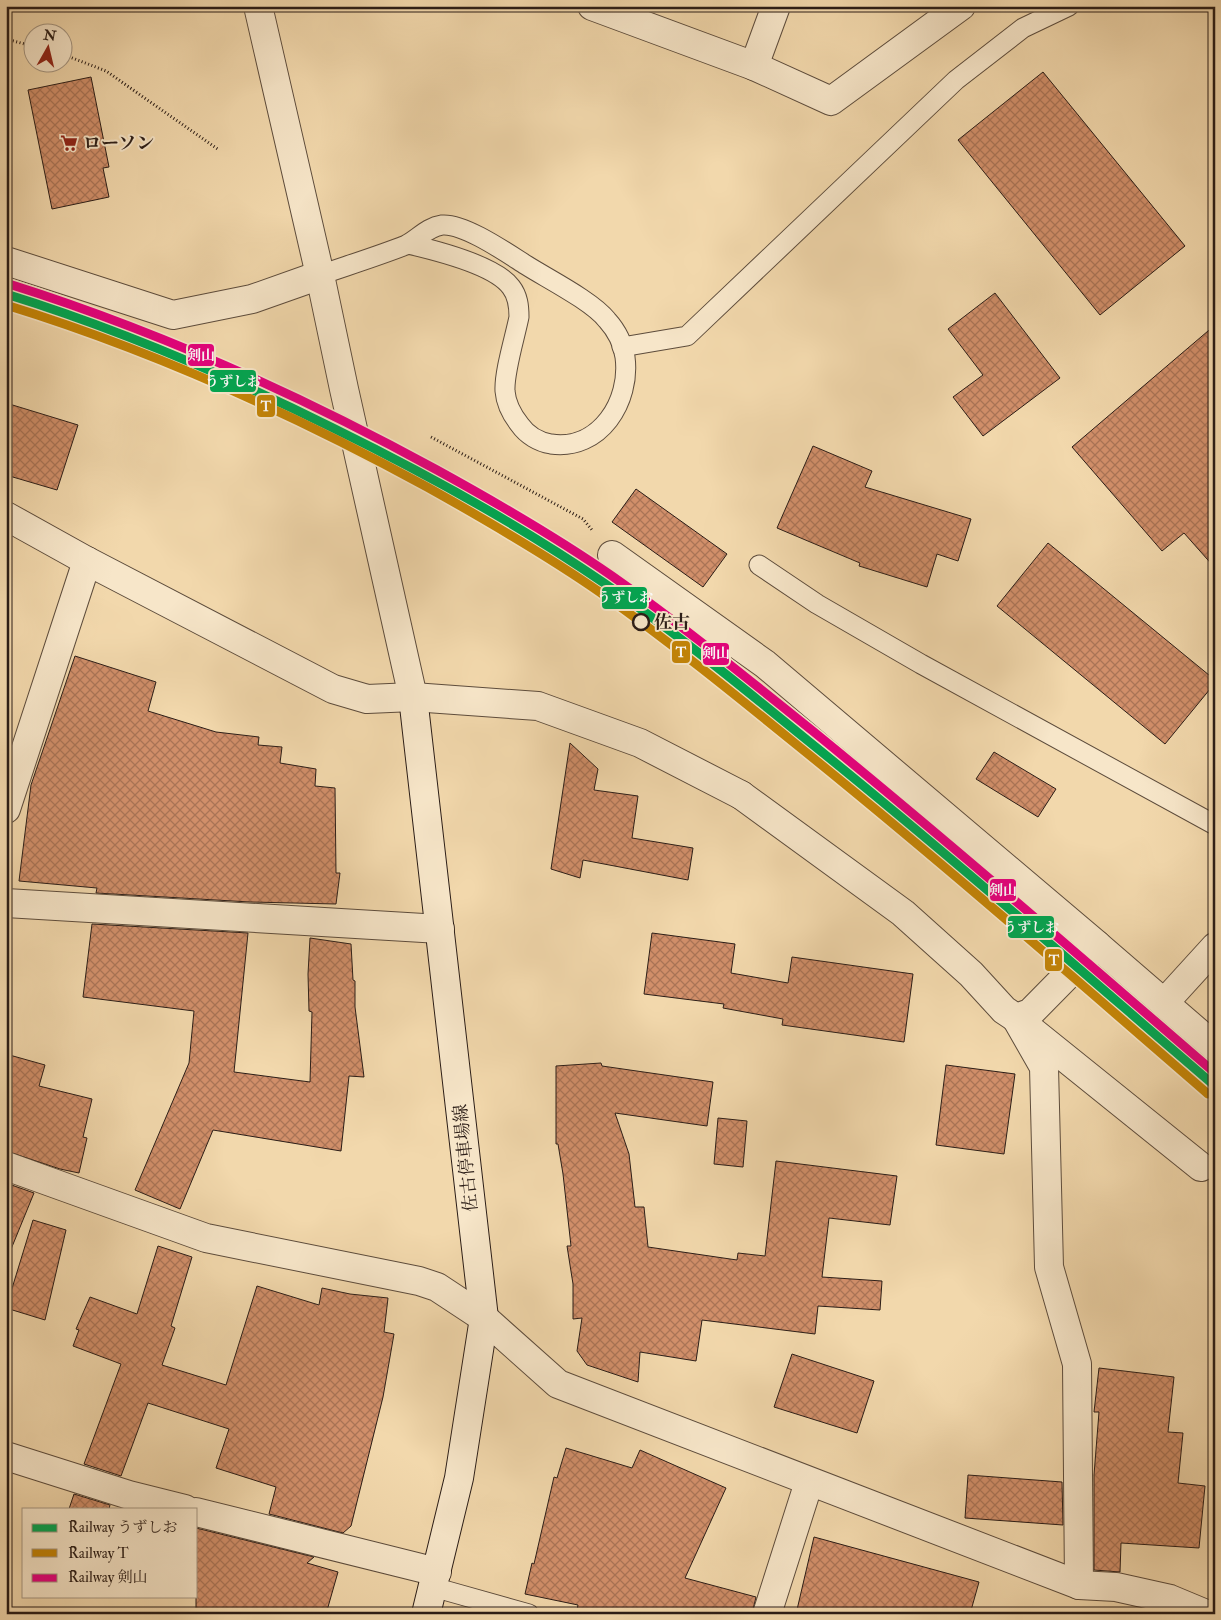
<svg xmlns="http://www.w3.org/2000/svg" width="1221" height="1620" viewBox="0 0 1221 1620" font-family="'IM FELL Double Pica','Noto Serif JP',serif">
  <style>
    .building { fill: url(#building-cross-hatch); stroke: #2b1d17 }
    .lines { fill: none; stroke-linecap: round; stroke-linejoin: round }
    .service-casing { stroke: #5d4c3c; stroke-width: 21 }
    .minor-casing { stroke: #5d4c3c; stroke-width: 30 }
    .tertiary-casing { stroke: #5d4c3c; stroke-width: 30 }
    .secondary-casing { stroke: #2b1d17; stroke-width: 30 }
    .path { stroke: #2b1d17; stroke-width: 3; stroke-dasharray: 1 2.5; stroke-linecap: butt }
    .service { stroke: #f7e6c9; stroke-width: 19 }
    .minor { stroke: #f7e6c9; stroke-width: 28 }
    .tertiary { stroke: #f7e6c9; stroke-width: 28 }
    .secondary { stroke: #f7e6c9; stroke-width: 28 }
    .rail-1-casing { stroke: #f7e6c9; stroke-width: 12 }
    .rail-2-casing { stroke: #f7e6c9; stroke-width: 12 }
    .rail-3-casing { stroke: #f7e6c9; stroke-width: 12 }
    .rail-1 { stroke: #00a651; stroke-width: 9 }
    .rail-2 { stroke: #c48406; stroke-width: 9 }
    .rail-3 { stroke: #e5007d; stroke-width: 9 }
    .stop-dot { fill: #f7e6c9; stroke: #2b1d17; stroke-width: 2.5 }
    .labels { text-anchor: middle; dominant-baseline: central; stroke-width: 4; stroke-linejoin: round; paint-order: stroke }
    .poi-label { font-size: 18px; font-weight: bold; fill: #2b1d17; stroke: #f7e6c9; text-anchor: start }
    .stop-label { font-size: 18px; font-weight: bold; fill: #2b1d17; stroke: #f7e6c9; text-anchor: start }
    .street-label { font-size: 18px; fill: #2b1d17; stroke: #f7e6c9 }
    .line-badge { stroke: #f7e6c9; stroke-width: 2 }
    .badge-label { font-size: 14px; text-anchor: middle; font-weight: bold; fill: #fff }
  </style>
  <defs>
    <pattern id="building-cross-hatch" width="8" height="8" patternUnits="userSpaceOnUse" patternTransform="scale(1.25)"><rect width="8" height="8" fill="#d18f6a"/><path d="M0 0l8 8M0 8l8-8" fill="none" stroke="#aa7456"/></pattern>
  </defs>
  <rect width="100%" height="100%" fill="#f2d8ac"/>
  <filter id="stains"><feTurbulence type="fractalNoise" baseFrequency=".004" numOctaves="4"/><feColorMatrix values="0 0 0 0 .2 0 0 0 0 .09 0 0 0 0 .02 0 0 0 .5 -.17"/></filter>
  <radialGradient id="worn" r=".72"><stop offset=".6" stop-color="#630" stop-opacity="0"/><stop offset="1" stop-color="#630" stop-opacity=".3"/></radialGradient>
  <!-- building -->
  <g class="building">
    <path d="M1043,72L1185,246L1100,315L958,140Z"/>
    <path d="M91,77L109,167L103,168L109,197L52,209L28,90Z"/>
    <path d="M995,293L1060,378L983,436L953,397L983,375L948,329Z"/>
    <path d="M1215,325V568L1184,533L1162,551L1072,447Z"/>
    <path d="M6,403L78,425L57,490L6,475Z"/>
    <path d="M813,446L872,471L865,487L971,519L958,561L937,554L927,587L859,566L860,563L777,528Z"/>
    <path d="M636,489L727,554L703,587L612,522Z"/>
    <path d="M1048,543L1215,680V683L1165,744L997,606Z"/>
    <path d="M75,656L156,682L148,711L216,732L259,737L258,745L282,747L280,763L316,769L315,786L335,788L336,873H340L336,904L250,902L96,893L97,888L19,881L31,785Z"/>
    <path d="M570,743L598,769L594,790L638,796L632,838L693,848L688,880L583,860L580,878L551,869Z"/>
    <path d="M994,752L1056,789L1038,817L976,779Z"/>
    <path d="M92,924L248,933L234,1072L310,1082L312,1012L309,1011L308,974L310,938L351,944L353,980L355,981V1007L364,1077L349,1076L341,1151L213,1130L180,1209L135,1190L189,1063L194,1011L83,997Z"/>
    <path d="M652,933L735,944L731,973L788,983L792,957L913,974L904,1042L782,1025L783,1019L723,1008L724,1004L644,994Z"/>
    <path d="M6,1054L45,1065L39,1086L92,1099L83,1137L87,1138L79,1173L60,1169L6,1151Z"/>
    <path d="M601,1063L602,1066L713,1082L707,1126L615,1113L629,1154L635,1207H644L648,1247L737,1260L738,1253L765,1256L776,1161L897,1176L890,1225L829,1218L822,1277L882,1281L880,1310L818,1306L815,1334L702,1320L696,1361L640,1352L638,1382L587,1365L577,1351L582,1318L573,1319V1284L567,1246H571L563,1174L558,1144H556V1066Z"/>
    <path d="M946,1065L1015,1074L1004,1154L936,1145Z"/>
    <path d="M718,1118L747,1121L743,1167L714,1164Z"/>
    <path d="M6,1183L34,1193L7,1259H6Z"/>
    <path d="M33,1220L66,1230L45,1320L6,1308Z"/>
    <path d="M158,1246L192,1257L171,1326L175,1328L162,1365L226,1385L257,1286L319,1305L322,1288L350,1294L388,1298L384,1332L394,1334L383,1397L351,1526L343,1533L269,1514L276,1487L216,1468L229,1429L148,1403L121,1476L84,1464L121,1364L73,1346L79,1330L76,1329L90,1297L137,1314Z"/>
    <path d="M792,1354L874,1381L857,1433L774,1407Z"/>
    <path d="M1099,1368L1174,1377L1168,1432L1183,1433L1178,1483L1205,1486L1199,1548L1121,1543L1120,1572L1094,1570V1475L1099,1412H1094Z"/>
    <path d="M566,1448L632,1468L640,1450L726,1488L685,1578L756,1597L752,1614H576L578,1605L525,1594L532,1563L534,1564L554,1477L557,1478Z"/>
    <path d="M968,1475L1062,1482L1063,1525L965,1518Z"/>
    <path d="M74,1494L110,1505L109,1509H69Z"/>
    <path d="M196,1528L314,1557L307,1563L338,1572L326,1614H196Z"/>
    <path d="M814,1537L979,1582L970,1614H796Z"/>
  </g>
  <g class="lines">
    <!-- service casing -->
    <g class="service-casing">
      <g id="service">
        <path d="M320,275C349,265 378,256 406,245C418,239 427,227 442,225C464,223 507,253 526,265C548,279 592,301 607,320C616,330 623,343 625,357C631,401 600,451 551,444C539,442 527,435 520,425C512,415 506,404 505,391C504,372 515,337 519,317C519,306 518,296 511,287C495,265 434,250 408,244"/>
        <path d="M622,347L687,336L956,80L1023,28L1069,6"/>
        <path d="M759,565L817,604L921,664L1215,825"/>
        <path d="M433,1587L529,1614"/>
      </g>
    </g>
    <!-- minor casing -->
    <g class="minor-casing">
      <g id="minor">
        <path d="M592,6L754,66L776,6"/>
        <path d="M754,66L831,101L961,6"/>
        <path d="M612,555L765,664L1097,945"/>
        <path d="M741,795L903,913L971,974L1004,1010L1016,1018L1030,1013L1097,945L1215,1047"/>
        <path d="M6,809L87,561"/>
        <path d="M6,903L440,929"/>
        <path d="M1164,1003L1215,947"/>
        <path d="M1016,1018L1044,1067L1049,1267L1077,1364L1079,1585"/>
        <path d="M1027,1027L1201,1167"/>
        <path d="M6,1166L206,1238L419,1281L437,1287L484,1318L558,1384L1079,1585L1116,1587L1170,1599L1206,1614"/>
        <path d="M6,1456L129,1495L185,1509"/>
        <path d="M196,1512L437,1572"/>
        <path d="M767,1614L809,1482"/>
      </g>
    </g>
    <!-- tertiary casing -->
    <g class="tertiary-casing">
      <g id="tertiary">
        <path d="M258,6L320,275L344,389L413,697"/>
        <path d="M6,261L173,315L252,299L320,275"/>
        <path d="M6,516L87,561L333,689L367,699L413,697L538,706L640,743L741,795"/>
      </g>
    </g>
    <!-- secondary casing -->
    <g class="secondary-casing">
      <path id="secondary" d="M413,697L484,1318L459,1478L426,1614"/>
    </g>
    <!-- path -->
    <g class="path">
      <path d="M6,39L32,46"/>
      <path d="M62,54L106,71L219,150"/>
      <path d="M431,437L583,519L592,530"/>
    </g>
    <!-- service -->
    <use href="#service" class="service"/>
    <!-- minor -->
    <use href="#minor" class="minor"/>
    <!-- tertiary -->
    <use href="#tertiary" class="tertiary"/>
    <!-- secondary -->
    <use href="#secondary" class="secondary"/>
    <!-- rail-1 casing -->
    <g class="rail-1-casing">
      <path id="rail-1" d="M6,294C119,329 226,375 331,427C425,473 518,524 604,583C675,632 741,686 807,740C946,852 1080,970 1215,1086"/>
    </g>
    <!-- rail-2 casing -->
    <g class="rail-2-casing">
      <path id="rail-2" d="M6,305C152,350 293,414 427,487C486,520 545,554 601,593C669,641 733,693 797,745C937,858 1072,976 1208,1094"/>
    </g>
    <!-- rail-3 casing -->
    <g class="rail-3-casing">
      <path id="rail-3" d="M9,284C158,331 300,395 437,470C497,503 556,537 612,576C682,625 748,679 814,732C950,843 1082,958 1215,1073"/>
    </g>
    <!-- rail-1 -->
    <use href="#rail-1" class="rail-1"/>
    <!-- rail-2 -->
    <use href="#rail-2" class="rail-2"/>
    <!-- rail-3 -->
    <use href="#rail-3" class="rail-3"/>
  </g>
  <!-- icons -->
  <defs>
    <g id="supermarket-bare" transform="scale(1.35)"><path d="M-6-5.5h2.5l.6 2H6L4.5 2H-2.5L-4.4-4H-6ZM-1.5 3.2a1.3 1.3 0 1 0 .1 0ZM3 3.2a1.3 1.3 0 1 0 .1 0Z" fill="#8f2418" stroke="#f7e6c9" stroke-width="2.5" paint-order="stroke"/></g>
  </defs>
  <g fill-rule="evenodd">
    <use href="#supermarket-bare" x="69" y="143"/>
  </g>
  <!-- markers -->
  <circle class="stop-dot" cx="641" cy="622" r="8"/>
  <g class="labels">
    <!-- poi labels -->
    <g class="poi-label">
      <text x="83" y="143">ローソン</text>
    </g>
    <!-- stop labels -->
    <g class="stop-label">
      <text x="654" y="622">佐古</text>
    </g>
    <!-- street labels -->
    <g class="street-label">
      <text transform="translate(466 1158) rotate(-96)">佐古停車場線</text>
    </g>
  </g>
  <g class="line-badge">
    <rect x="187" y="343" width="28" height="24" rx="5" fill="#e5007d"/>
    <rect x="209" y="369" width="48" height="24" rx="5" fill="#00a651"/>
    <rect x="256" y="394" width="20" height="24" rx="5" fill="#c48406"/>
    <rect x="601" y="586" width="47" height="24" rx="5" fill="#00a651"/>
    <rect x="671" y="640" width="20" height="24" rx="5" fill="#c48406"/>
    <rect x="702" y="642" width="28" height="24" rx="5" fill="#e5007d"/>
    <rect x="989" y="878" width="28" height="24" rx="5" fill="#e5007d"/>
    <rect x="1007" y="915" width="48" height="24" rx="5" fill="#00a651"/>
    <rect x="1044" y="948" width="19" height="24" rx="5" fill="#c48406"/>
  </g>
  <g class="badge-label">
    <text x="201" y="360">剣山</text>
    <text x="233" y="386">うずしお</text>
    <text x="266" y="411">T</text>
    <text x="625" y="602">うずしお</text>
    <text x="681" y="657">T</text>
    <text x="716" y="658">剣山</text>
    <text x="1003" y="895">剣山</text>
    <text x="1031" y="932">うずしお</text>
    <text x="1054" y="965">T</text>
  </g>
  <!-- margin -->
  <rect width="1221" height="1620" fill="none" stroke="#f2d8ac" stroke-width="25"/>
  <rect x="8" y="8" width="1206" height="1605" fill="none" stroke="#2b1d17" stroke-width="2.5"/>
  <rect x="12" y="12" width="1196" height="1595" fill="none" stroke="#2b1d17"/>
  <!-- legend -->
  <rect x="22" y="1508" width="175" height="90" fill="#f7e6c9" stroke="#a59682"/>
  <rect x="32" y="1524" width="25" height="8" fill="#00a651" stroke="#a59682"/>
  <text x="68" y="1532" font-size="15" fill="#2b1d17">Railway うずしお</text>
  <rect x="32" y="1549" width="25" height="8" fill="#c48406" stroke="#a59682"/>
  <text x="68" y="1558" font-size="15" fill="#2b1d17">Railway T</text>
  <rect x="32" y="1574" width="25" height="8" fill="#e5007d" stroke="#a59682"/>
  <text x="68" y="1582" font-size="15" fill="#2b1d17">Railway 剣山</text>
  <!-- north arrow -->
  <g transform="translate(48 48) rotate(8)"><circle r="24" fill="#f7e6c9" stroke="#a59682"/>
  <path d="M0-4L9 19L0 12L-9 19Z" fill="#8f2418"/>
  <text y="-8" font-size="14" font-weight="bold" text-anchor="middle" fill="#2b1d17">N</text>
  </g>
  <rect width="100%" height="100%" filter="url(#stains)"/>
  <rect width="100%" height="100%" fill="url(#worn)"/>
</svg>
